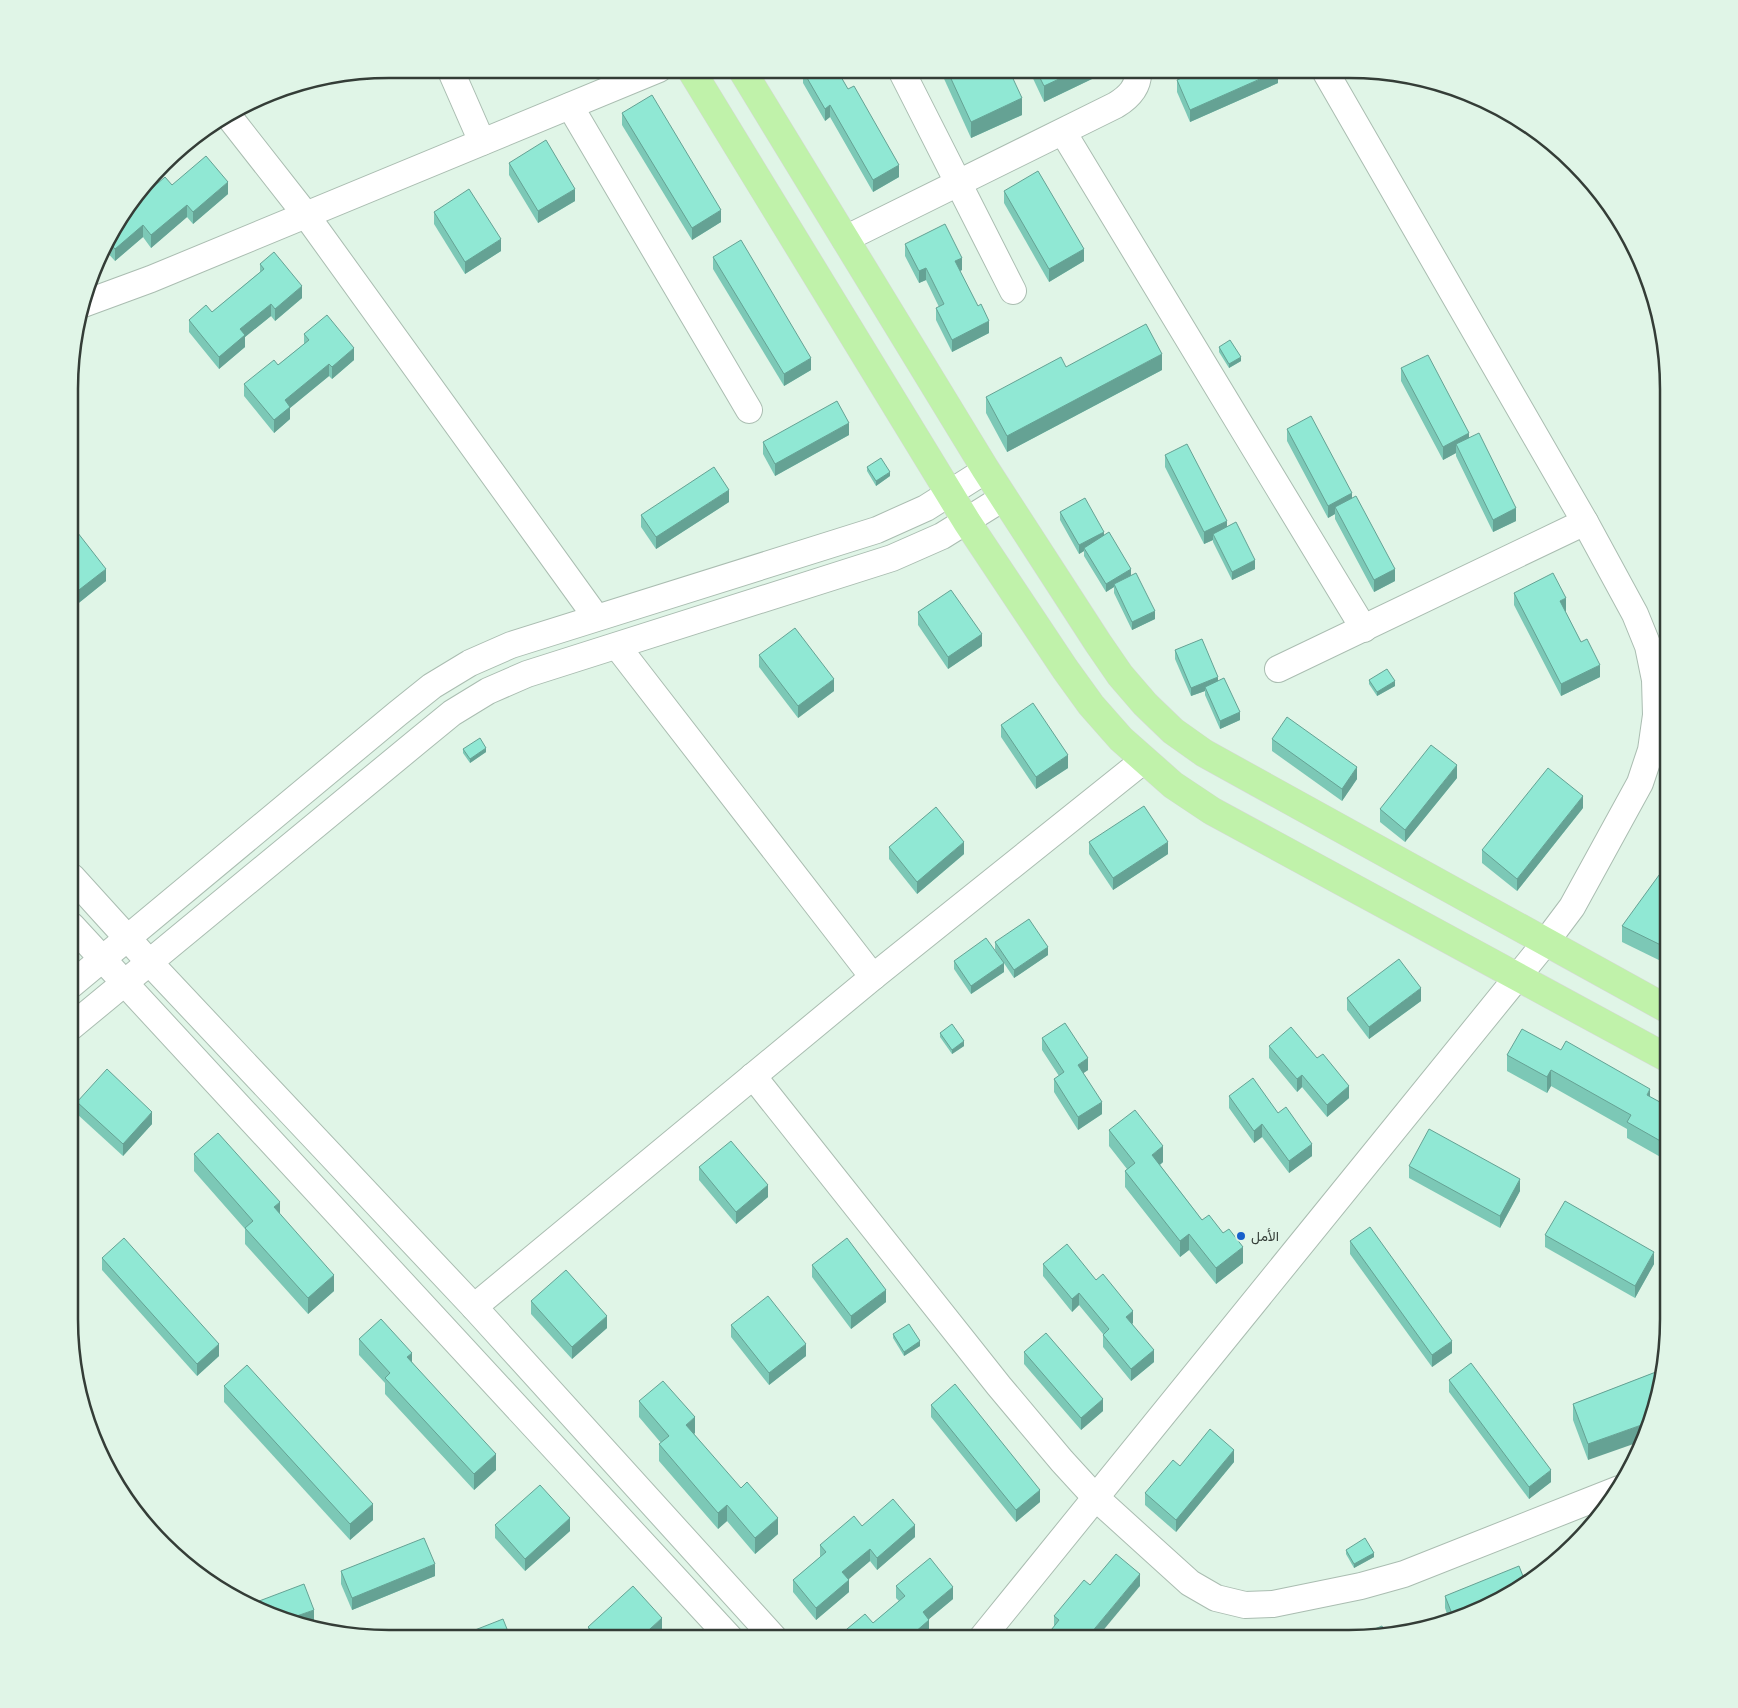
<svg xmlns="http://www.w3.org/2000/svg" width="1738" height="1708" viewBox="0 0 1738 1708" font-family="Montserrat,Vazirmatn,sans-serif">
  <style>
    .lines { fill: none; stroke-linecap: round; stroke-linejoin: round }
    .minor-casing { stroke: #aabdb1; stroke-width: 28 }
    .major-casing { stroke: #d6d8d7; stroke-width: 29 }
    .minor { stroke: #fff; stroke-width: 26 }
    .major { stroke: #c0f2aa; stroke-width: 28 }
    .wall { fill: #7cc8b6 }
    .shaded-wall { fill: #65a294 }
    .building { fill: #90e8d4; stroke: #65a294 }
    .poi-dot { fill: #1860cb; stroke: #e0f5e7; stroke-width: 2 }
    .labels { text-anchor: middle; dominant-baseline: central; stroke-width: 4.5; stroke-linejoin: round; paint-order: stroke }
    .poi-label { font-size: 14px; fill: #343d37; stroke: #e0f5e7; text-anchor: start }
    .rim { fill: none; stroke: #343d37; stroke-width: 2.5 }
  </style>
  <rect width="100%" height="100%" fill="#e0f5e7"/>
  <g class="lines">
    <!-- minor casing -->
    <g class="minor-casing">
      <g id="minor">
        <path d="M450,69L482,142"/>
        <path d="M901,70L1013,291"/>
        <path d="M570,106L749,410"/>
        <path d="M230,118L306,215L596,617"/>
        <path d="M1063,132L1364,629"/>
        <path d="M845,239L1116,105C1129,97 1139,87 1138,71"/>
        <path d="M83,304L151,279L659,69"/>
        <path d="M617,646L873,977"/>
        <path d="M1278,669L1585,522"/>
        <path d="M72,877L150,963L474,1307L775,1639"/>
        <path d="M72,926L731,1639"/>
        <path d="M71,985L397,714L432,686L470,663L511,645L877,530L926,508L986,470"/>
        <path d="M71,1027L419,740L452,713L488,691L527,674L892,558L942,536L1003,498"/>
        <path d="M753,1076L999,1386L1062,1461L1095,1497L1190,1583L1216,1598L1245,1605L1273,1604L1361,1586L1404,1574L1619,1489"/>
        <path d="M474,1307L873,977L1144,760"/>
        <path d="M981,1639L1545,943L1572,907L1640,783L1651,750L1656,715L1655,680L1648,646L1635,614L1585,522L1325,71"/>
      </g>
    </g>
    <!-- major casing -->
    <g class="major-casing">
      <g id="major">
        <path d="M691,70L967,522L1065,669L1091,705L1121,739L1173,785L1212,811L1669,1059"/>
        <path d="M742,70L986,470L1098,643L1120,675L1145,704L1173,731L1204,753L1669,1010"/>
      </g>
    </g>
    <!-- minor -->
    <use href="#minor" class="minor"/>
    <!-- major -->
    <use href="#major" class="major"/>
  </g>
  <!-- wall -->
  <g class="wall">
    <path d="M469,69H491L472,77Z"/>
    <path d="M940,70H1009L1022,115L971,138Z"/>
    <path d="M1029,70L1094,71V78L1044,102Z"/>
    <path d="M803,71L848,89L899,177L873,192L830,117L825,121L803,83Z"/>
    <path d="M1177,80L1278,83L1190,122L1177,92Z"/>
    <path d="M622,113L721,222L692,240L622,125Z"/>
    <path d="M509,163L575,201L538,223L509,175Z"/>
    <path d="M172,185L228,194L193,224L187,217L151,248L143,237L115,261L104,249L111,229L131,206Z"/>
    <path d="M1004,191L1084,261L1049,282L1004,203Z"/>
    <path d="M434,212L501,251L465,274L434,224Z"/>
    <path d="M905,244L962,270L960,271L989,333L952,352L936,320V308L939,307L926,280L919,283L905,256Z"/>
    <path d="M713,257L811,370L784,386L713,269Z"/>
    <path d="M260,264L302,298L275,321L271,316L245,337V347L219,369L189,332V320L212,312L260,272Z"/>
    <path d="M304,334L354,360L332,379L329,376L290,408V419L274,433L244,396V384L278,365L304,344Z"/>
    <path d="M1219,347L1241,361L1229,368L1219,352Z"/>
    <path d="M1401,368L1469,437L1516,521L1493,532L1456,456V453L1443,460L1401,381Z"/>
    <path d="M1162,370L1007,452L986,413V397Z"/>
    <path d="M1287,429L1352,498L1395,581L1374,592L1335,519V514L1328,518L1287,441Z"/>
    <path d="M849,435L775,476L763,454V442Z"/>
    <path d="M1165,455L1227,527L1255,569L1232,580L1213,542V540L1204,544L1165,467Z"/>
    <path d="M867,467L890,476L876,486L867,471Z"/>
    <path d="M729,502L656,549L641,527V515Z"/>
    <path d="M1060,512L1104,536L1131,576L1155,619L1132,630L1114,593V587L1106,592L1084,556V551L1079,554L1060,520Z"/>
    <path d="M74,528L106,581L75,606L73,603Z"/>
    <path d="M1514,593L1566,611H1565L1581,642L1600,677L1561,696L1514,605Z"/>
    <path d="M918,612L982,646L948,669L918,625Z"/>
    <path d="M1175,650L1218,681L1240,720L1220,729L1205,695V691L1191,696L1175,659Z"/>
    <path d="M759,655L834,691L798,718L759,667Z"/>
    <path d="M1369,680L1395,686L1377,696L1369,684Z"/>
    <path d="M1001,725L1068,768L1036,789L1001,737Z"/>
    <path d="M1272,739L1357,779L1342,801L1272,751Z"/>
    <path d="M463,749L486,752L470,763L463,753Z"/>
    <path d="M1457,778L1405,842L1380,822V809Z"/>
    <path d="M1583,808L1517,891L1482,863V850Z"/>
    <path d="M1089,842L1168,854L1113,890L1089,854Z"/>
    <path d="M889,847L964,854L917,894L889,859Z"/>
    <path d="M1669,875V965L1622,942V926Z"/>
    <path d="M995,942L1048,955L1014,978L995,950Z"/>
    <path d="M954,961L1004,972L971,994L954,969Z"/>
    <path d="M1347,998L1421,1001L1369,1039L1347,1010Z"/>
    <path d="M940,1033L964,1046L952,1054L940,1037Z"/>
    <path d="M1042,1038L1088,1070L1083,1073L1102,1114L1078,1130L1054,1092V1079L1059,1076L1042,1050Z"/>
    <path d="M1269,1046L1349,1098L1327,1117L1302,1087L1297,1092L1269,1058Z"/>
    <path d="M1561,1050L1650,1097L1669,1107L1664,1159L1627,1138V1129L1551,1086L1547,1093L1507,1071V1055Z"/>
    <path d="M1229,1096L1278,1113L1312,1156L1289,1173L1262,1137L1254,1143L1229,1108Z"/>
    <path d="M77,1102L152,1124L123,1156L77,1114Z"/>
    <path d="M1109,1130L1163,1162L1160,1165L1202,1220L1243,1263L1216,1284L1189,1250L1180,1257L1125,1187V1171L1127,1169L1109,1146Z"/>
    <path d="M194,1154L334,1291L308,1314L245,1244V1229L194,1171Z"/>
    <path d="M1409,1166L1520,1191L1500,1228L1409,1178Z"/>
    <path d="M699,1167L768,1197L736,1224L699,1180Z"/>
    <path d="M1545,1235L1654,1264L1635,1298L1545,1247Z"/>
    <path d="M1350,1241L1452,1353L1432,1367L1350,1254Z"/>
    <path d="M102,1258L219,1356L197,1376L102,1270Z"/>
    <path d="M1043,1264L1096,1280L1133,1323L1132,1324L1154,1362L1131,1381L1103,1347V1334L1079,1305L1072,1312L1043,1276Z"/>
    <path d="M812,1265L886,1302L851,1329L812,1277Z"/>
    <path d="M531,1301L607,1328L572,1359L531,1314Z"/>
    <path d="M731,1325L806,1356L769,1385L731,1337Z"/>
    <path d="M893,1334L920,1346L904,1356L893,1338Z"/>
    <path d="M359,1339L412,1362L496,1470L474,1490L385,1394V1383L359,1355Z"/>
    <path d="M1024,1352L1103,1411L1081,1430L1024,1364Z"/>
    <path d="M1661,1370L1588,1460L1573,1420V1404Z"/>
    <path d="M1449,1380L1551,1482L1529,1499L1449,1392Z"/>
    <path d="M224,1386L373,1520L350,1540L224,1402Z"/>
    <path d="M639,1401L695,1433L694,1434L778,1534L755,1554L727,1521L718,1529L659,1461V1444L661,1443L639,1417Z"/>
    <path d="M931,1405L1040,1502L1016,1522L931,1417Z"/>
    <path d="M1234,1462L1176,1532L1145,1505V1493L1180,1466Z"/>
    <path d="M495,1525L570,1531L525,1571L495,1538Z"/>
    <path d="M862,1526L915,1537L877,1570L870,1561L848,1579L849,1592L816,1620L793,1592V1580L820,1557V1545Z"/>
    <path d="M1346,1550L1374,1557L1354,1568L1346,1554Z"/>
    <path d="M341,1571L435,1576L352,1610L341,1584Z"/>
    <path d="M1090,1585L1140,1586L1054,1627V1616Z"/>
    <path d="M896,1586L953,1599L929,1619V1632L922,1639H835L873,1623L899,1601L896,1598Z"/>
    <path d="M1445,1596L1472,1615L1449,1620L1445,1608Z"/>
    <path d="M588,1627L662,1631L653,1639H588Z"/>
  </g>
  <!-- shaded-wall -->
  <g class="shaded-wall">
    <path d="M472,69H491L472,77Z"/>
    <path d="M1076,71H1094V78L1044,102V86Z"/>
    <path d="M1278,71V83L1190,122V110Z"/>
    <path d="M1022,98V115L971,138V122Z"/>
    <path d="M830,105V117L825,121V109Z"/>
    <path d="M899,165V177L873,192V180Z"/>
    <path d="M228,182V194L193,224V212Z"/>
    <path d="M575,189V201L538,223V211Z"/>
    <path d="M187,205V217L151,248V235Z"/>
    <path d="M721,210V222L692,240V228Z"/>
    <path d="M143,225V237L115,261V249Z"/>
    <path d="M501,239V251L465,274V262Z"/>
    <path d="M1084,249V261L1049,282V269Z"/>
    <path d="M962,258V270L955,273V261Z"/>
    <path d="M926,268V280L919,283V271Z"/>
    <path d="M302,286V298L275,321V309Z"/>
    <path d="M271,304V316L245,337V347L219,369V357L240,329Z"/>
    <path d="M989,321V333L952,352V340Z"/>
    <path d="M354,348V360L332,379V367Z"/>
    <path d="M1162,354V370L1007,452V436Z"/>
    <path d="M1241,357V361L1229,368V364Z"/>
    <path d="M811,358V370L784,386V374Z"/>
    <path d="M329,364V376L290,408V419L274,433V420L285,400Z"/>
    <path d="M849,423V435L775,476V464Z"/>
    <path d="M1469,433V445L1456,444V453L1443,460V447Z"/>
    <path d="M890,472V476L876,486V481Z"/>
    <path d="M729,490V502L656,549V537Z"/>
    <path d="M1352,493V506L1335,507V514L1328,518V506Z"/>
    <path d="M1516,508V521L1493,532V520Z"/>
    <path d="M1227,521V533L1213,534V540L1204,544V532Z"/>
    <path d="M1104,532V540L1084,548V551L1079,554V545Z"/>
    <path d="M1255,560V569L1232,580V572Z"/>
    <path d="M106,569V581L75,606V593Z"/>
    <path d="M1131,569V577L1114,584V587L1106,592V584Z"/>
    <path d="M1395,569V581L1374,592V580Z"/>
    <path d="M1566,598V611L1560,613V601Z"/>
    <path d="M1155,611V619L1132,630V622Z"/>
    <path d="M982,634V646L948,669V657Z"/>
    <path d="M1600,665V677L1561,696V684Z"/>
    <path d="M1218,677V685L1205,687V691L1191,696V688Z"/>
    <path d="M834,679V691L798,718V706Z"/>
    <path d="M1395,681V686L1377,696V692Z"/>
    <path d="M1240,712V720L1220,729V721Z"/>
    <path d="M486,748V752L470,763V759Z"/>
    <path d="M1068,755V768L1036,789V777Z"/>
    <path d="M1457,765V778L1405,842V830Z"/>
    <path d="M1357,767V779L1342,801V789Z"/>
    <path d="M1583,796V808L1517,891V879Z"/>
    <path d="M964,842V854L917,894V882Z"/>
    <path d="M1168,842V854L1113,890V878Z"/>
    <path d="M1048,947V955L1014,978V970Z"/>
    <path d="M1004,963V972L971,994V986Z"/>
    <path d="M1421,988V1001L1369,1039V1027Z"/>
    <path d="M964,1041V1046L952,1054V1050Z"/>
    <path d="M1088,1058V1070L1078,1077V1065Z"/>
    <path d="M1551,1070V1086L1547,1093V1077Z"/>
    <path d="M1302,1075V1087L1297,1092V1079Z"/>
    <path d="M1349,1086V1098L1327,1117V1105Z"/>
    <path d="M1650,1089V1105L1647,1095Z"/>
    <path d="M1102,1102V1114L1078,1130V1117Z"/>
    <path d="M152,1112V1124L123,1156V1144Z"/>
    <path d="M1262,1124V1137L1254,1143V1131Z"/>
    <path d="M1669,1135V1151L1664,1159V1143Z"/>
    <path d="M1312,1144V1156L1289,1173V1161Z"/>
    <path d="M1163,1146V1162L1152,1171V1155Z"/>
    <path d="M1520,1179V1191L1500,1228V1216Z"/>
    <path d="M768,1185V1197L736,1224V1212Z"/>
    <path d="M280,1202V1218L274,1207Z"/>
    <path d="M1189,1234V1250L1180,1257V1241Z"/>
    <path d="M1243,1247V1263L1216,1284V1268Z"/>
    <path d="M1654,1252V1264L1635,1298V1286Z"/>
    <path d="M334,1275V1291L308,1314V1298Z"/>
    <path d="M886,1290V1302L851,1329V1316Z"/>
    <path d="M1079,1293V1305L1072,1312V1299Z"/>
    <path d="M1133,1311V1323L1126,1329V1317Z"/>
    <path d="M607,1316V1328L572,1359V1347Z"/>
    <path d="M920,1341V1346L904,1356V1352Z"/>
    <path d="M1452,1341V1353L1432,1367V1355Z"/>
    <path d="M219,1344V1356L197,1376V1364Z"/>
    <path d="M806,1344V1356L769,1385V1373Z"/>
    <path d="M1154,1350V1362L1131,1381V1369Z"/>
    <path d="M412,1353V1369L407,1357Z"/>
    <path d="M1103,1399V1411L1081,1430V1418Z"/>
    <path d="M695,1417V1433L686,1441V1425Z"/>
    <path d="M1647,1423L1642,1441L1588,1460V1444Z"/>
    <path d="M1234,1450V1462L1176,1532V1520Z"/>
    <path d="M496,1454V1470L474,1490V1474Z"/>
    <path d="M1551,1470V1482L1529,1499V1487Z"/>
    <path d="M1040,1490V1502L1016,1522V1510Z"/>
    <path d="M373,1504V1520L350,1540V1524Z"/>
    <path d="M727,1505V1521L718,1529V1513Z"/>
    <path d="M570,1518V1531L525,1571V1559Z"/>
    <path d="M778,1518V1534L755,1554V1538Z"/>
    <path d="M915,1525V1537L877,1570V1558Z"/>
    <path d="M870,1549V1561L842,1585V1572Z"/>
    <path d="M1374,1553V1557L1354,1568V1564Z"/>
    <path d="M435,1564V1576L352,1610V1598Z"/>
    <path d="M1140,1574V1586L1096,1639H1086Z"/>
    <path d="M849,1580V1592L816,1620V1608Z"/>
    <path d="M953,1587V1599L923,1624V1612Z"/>
    <path d="M314,1610V1622L310,1623L291,1618Z"/>
    <path d="M662,1618V1631L653,1639H639Z"/>
    <path d="M929,1620V1632L922,1639H907Z"/>
  </g>
  <!-- building -->
  <g class="building">
    <path d="M805,70H837L848,89L854,86L899,165L873,180L830,105L825,109L803,71Z"/>
    <path d="M947,70H1009L1022,98L971,122Z"/>
    <path d="M1036,70L1076,71L1044,86Z"/>
    <path d="M1197,71H1278L1190,110L1177,80Z"/>
    <path d="M652,95L721,210L692,228L622,113Z"/>
    <path d="M546,140L575,189L538,211L509,163Z"/>
    <path d="M206,156L228,182L193,212L187,205L151,235L143,225L115,249L107,240L111,229L130,206H131L165,177L172,185Z"/>
    <path d="M1038,171L1084,249L1049,269L1004,191Z"/>
    <path d="M469,189L501,239L465,262L434,212Z"/>
    <path d="M945,224L962,258L955,261L978,306L981,304L989,321L952,340L936,308L944,304L926,268L919,271L905,244Z"/>
    <path d="M741,240L811,358L784,374L713,257Z"/>
    <path d="M274,252L302,286L275,309L271,304L240,329L245,335L219,357L189,320L206,305L212,312L264,269L260,264Z"/>
    <path d="M327,315L354,348L332,367L329,364L285,400L290,407L274,420L244,384L274,360L278,365L309,340L304,334Z"/>
    <path d="M1146,324L1162,354L1007,436L986,397L1061,357L1066,367Z"/>
    <path d="M1230,340L1241,357L1229,364L1219,347Z"/>
    <path d="M1428,355L1469,433L1443,447L1401,368Z"/>
    <path d="M837,401L849,423L775,464L763,442Z"/>
    <path d="M1311,416L1352,493L1328,506L1287,429Z"/>
    <path d="M1479,433L1516,508L1493,520L1456,444Z"/>
    <path d="M1187,444L1227,521L1204,532L1165,455Z"/>
    <path d="M881,458L890,472L876,481L867,467Z"/>
    <path d="M714,467L729,490L656,537L641,515Z"/>
    <path d="M1356,496L1395,569L1374,580L1335,507Z"/>
    <path d="M1085,498L1104,532L1079,545L1060,512Z"/>
    <path d="M1236,522L1255,560L1232,572L1213,534Z"/>
    <path d="M74,528L106,569L75,593L73,591Z"/>
    <path d="M1109,532L1131,569L1106,584L1084,548Z"/>
    <path d="M1136,573L1155,611L1132,622L1114,584Z"/>
    <path d="M1553,573L1566,598L1560,601L1581,642L1587,639L1600,665L1561,684L1514,593Z"/>
    <path d="M951,590L982,634L948,657L918,612Z"/>
    <path d="M795,628L834,679L798,706L759,655Z"/>
    <path d="M1202,639L1218,677L1191,688L1175,650Z"/>
    <path d="M1387,669L1395,681L1377,692L1369,680Z"/>
    <path d="M1224,678L1240,712L1220,721L1205,687Z"/>
    <path d="M1033,703L1068,755L1036,777L1001,725Z"/>
    <path d="M1287,717L1357,767L1342,789L1272,739Z"/>
    <path d="M480,738L486,748L470,759L463,749Z"/>
    <path d="M1431,745L1457,765L1405,830L1380,809Z"/>
    <path d="M1548,768L1583,796L1517,879L1482,850Z"/>
    <path d="M1144,806L1168,842L1113,878L1089,842Z"/>
    <path d="M936,807L964,842L917,882L889,847Z"/>
    <path d="M1662,871L1669,875V949L1622,926Z"/>
    <path d="M1029,919L1048,947L1014,970L995,942Z"/>
    <path d="M986,938L1004,963L971,986L954,961Z"/>
    <path d="M1399,959L1421,988L1369,1027L1347,998Z"/>
    <path d="M1065,1023L1088,1058L1078,1065L1102,1102L1078,1117L1054,1079L1064,1072L1042,1038Z"/>
    <path d="M952,1024L964,1041L952,1050L940,1033Z"/>
    <path d="M1291,1027L1317,1058L1323,1054L1349,1086L1327,1105L1302,1075L1297,1079L1269,1046Z"/>
    <path d="M1522,1029L1561,1050L1566,1041L1650,1089L1647,1095L1669,1107V1135L1664,1143L1627,1122L1631,1115L1551,1070L1547,1077L1507,1055Z"/>
    <path d="M107,1069L152,1112L123,1144L77,1102Z"/>
    <path d="M1253,1078L1278,1113L1286,1107L1312,1144L1289,1161L1262,1124L1254,1131L1229,1096Z"/>
    <path d="M1135,1110L1163,1146L1152,1155L1202,1220L1209,1215L1223,1233L1229,1229L1243,1247L1216,1268L1189,1234L1180,1241L1125,1171L1135,1163L1109,1130Z"/>
    <path d="M1429,1129L1520,1179L1500,1216L1409,1166Z"/>
    <path d="M218,1133L280,1202L274,1207L334,1275L308,1298L245,1228L253,1221L194,1154Z"/>
    <path d="M731,1141L768,1185L736,1212L699,1167Z"/>
    <path d="M1565,1201L1654,1252L1635,1286L1545,1235Z"/>
    <path d="M1370,1227L1452,1341L1432,1355L1350,1241Z"/>
    <path d="M124,1238L219,1344L197,1364L102,1258Z"/>
    <path d="M847,1238L886,1290L851,1316L812,1265Z"/>
    <path d="M1067,1244L1096,1280L1103,1274L1133,1311L1126,1317L1154,1350L1131,1369L1103,1335L1109,1329L1079,1293L1072,1299L1043,1264Z"/>
    <path d="M566,1270L607,1316L572,1347L531,1301Z"/>
    <path d="M768,1296L806,1344L769,1373L731,1325Z"/>
    <path d="M381,1319L412,1353L407,1357L496,1454L474,1474L385,1378L390,1373L359,1339Z"/>
    <path d="M909,1324L920,1341L904,1352L893,1334Z"/>
    <path d="M1046,1333L1103,1399L1081,1418L1024,1352Z"/>
    <path d="M1471,1363L1551,1470L1529,1487L1449,1380Z"/>
    <path d="M247,1365L373,1504L350,1524L224,1386Z"/>
    <path d="M1661,1370L1647,1423L1588,1444L1573,1404Z"/>
    <path d="M663,1381L695,1417L686,1425L741,1488L747,1482L778,1518L755,1538L727,1505L718,1513L659,1444L669,1436L639,1401Z"/>
    <path d="M955,1384L1040,1490L1016,1510L931,1405Z"/>
    <path d="M1210,1429L1234,1450L1176,1520L1145,1493L1173,1460L1180,1466Z"/>
    <path d="M540,1485L570,1518L525,1559L495,1525Z"/>
    <path d="M893,1499L915,1525L877,1558L870,1549L842,1572L849,1580L816,1608L793,1580L826,1552L820,1545L854,1516L862,1526Z"/>
    <path d="M424,1538L435,1564L352,1598L341,1571Z"/>
    <path d="M1365,1538L1374,1553L1354,1564L1346,1550Z"/>
    <path d="M1116,1554L1140,1574L1086,1639H1044L1059,1620L1054,1616L1084,1580L1090,1585Z"/>
    <path d="M930,1558L953,1587L923,1612L929,1620L907,1639H890L888,1636L884,1639H835L865,1614L873,1623L905,1596L896,1586Z"/>
    <path d="M1519,1566L1526,1584L1472,1615L1454,1619L1445,1596Z"/>
    <path d="M304,1584L314,1610L291,1618L246,1606Z"/>
    <path d="M633,1586L662,1618L639,1639H599L588,1627Z"/>
    <path d="M503,1619L511,1639H452Z"/>
    <path d="M1382,1626L1386,1635L1370,1639H1350Z"/>
    <path d="M1207,1633L1214,1639H1203Z"/>
  </g>
  <!-- markers -->
  <circle class="poi-dot" cx="1241" cy="1236" r="5"/>
  <g class="labels">
    <!-- poi labels -->
    <g class="poi-label">
      <text x="1251" y="1236">الأمل</text>
    </g>
  </g>
  <!-- crop -->
  <path d="M0 0H1738V1708H0ZM389 78H1349A311 311 0 0 1 1660 389V1319A311 311 0 0 1 1349 1630H389A311 311 0 0 1 78 1319V389A311 311 0 0 1 389 78Z" fill="#e0f5e7" fill-rule="evenodd"/>
  <path class="rim" d="M389 78H1349A311 311 0 0 1 1660 389V1319A311 311 0 0 1 1349 1630H389A311 311 0 0 1 78 1319V389A311 311 0 0 1 389 78Z"/>
</svg>
